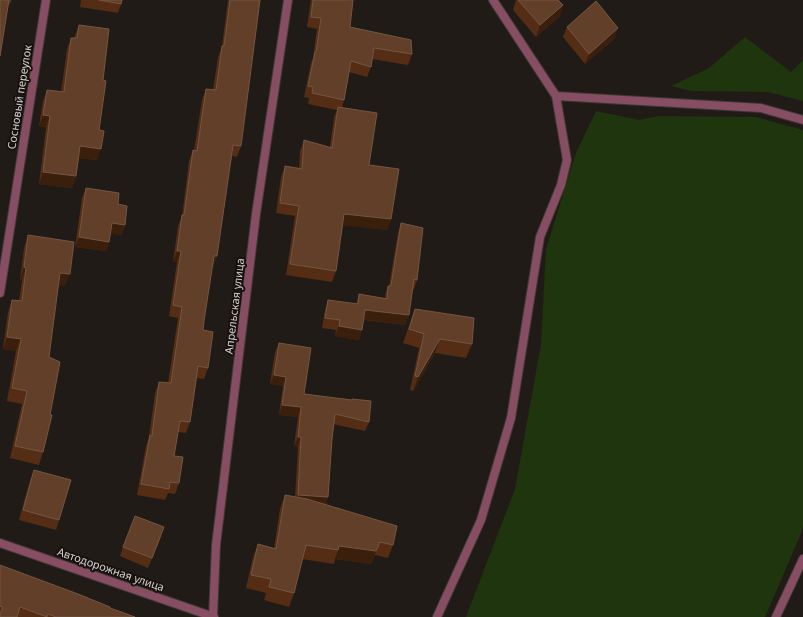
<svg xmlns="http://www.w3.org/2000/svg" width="803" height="617" viewBox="0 0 803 617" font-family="'Noto Sans',sans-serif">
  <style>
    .green { fill: #1e350d }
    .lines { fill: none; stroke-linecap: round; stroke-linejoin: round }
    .street-casing { stroke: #3e3835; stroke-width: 10 }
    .street { stroke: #874d62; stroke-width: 8 }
    .wall { fill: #552d14 }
    .shaded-wall { fill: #3a1f0d }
    .building { fill: #623f28; stroke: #745642 }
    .labels { text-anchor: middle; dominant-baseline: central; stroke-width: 4; stroke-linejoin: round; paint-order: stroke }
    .street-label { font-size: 11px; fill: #d5d0ce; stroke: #18120f }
  </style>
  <rect width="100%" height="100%" fill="#211b18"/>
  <!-- green -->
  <g class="green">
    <path d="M745,37L791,72L803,60V101L768,92L691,91L671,86L709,68Z"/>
    <path d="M596,111L639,120L659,116L756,117L803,130V527L800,536L765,617H466L515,489L541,344L546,249L576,153Z"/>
  </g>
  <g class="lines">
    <!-- street casing -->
    <g class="street-casing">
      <g id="street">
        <path d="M493,0L556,96L761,108L803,120"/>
        <path d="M0,293L46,0"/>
        <path d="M0,543L214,617"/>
        <path d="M213,616L216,545L256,214L288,0"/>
        <path d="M437,617L481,520L511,418L540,237L561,185L567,160L556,96"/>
        <path d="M776,617L803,559"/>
      </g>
    </g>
    <!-- street -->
    <use href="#street" class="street"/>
  </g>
  <!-- wall -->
  <g class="wall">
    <path d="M0,0H12L10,4H8L0,57Z"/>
    <path d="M81,0H122L121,4L118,13L80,7Z"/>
    <path d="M228,0H260L241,146L237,157L232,156L217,256L213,267H212L204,321L203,330L208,368L204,379L197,378L190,422L186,433L178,432L174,456L179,483L175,494L168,493L165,500L137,495L146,446L149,437L155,393L159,382L168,383L178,318L169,316L177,262H173L178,226L182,216L189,161L193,150L194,151L202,100L206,89L213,90L218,57L222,46Z"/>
    <path d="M311,0H351L350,27L412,54L408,65L372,59L371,67L367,77L349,72L344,100L342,107L369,165L388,230L343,225L336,271L332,282L286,275L295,216L276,213L281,177L285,166L299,168L300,151L304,140L330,147L334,117L337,110L308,104L309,98L304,97L311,63L313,58L317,29L307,27Z"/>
    <path d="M516,0H558L563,5L559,17L536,37L513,10Z"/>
    <path d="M79,25L103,80L97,160L79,158L76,176L72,188L39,184L46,127L39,126L43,101L47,90L61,92L67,49L71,38H74Z"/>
    <path d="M567,27L615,38L585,64L563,37Z"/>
    <path d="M86,188L118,204L125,225L121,235L111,233L109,242L106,251L75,247L82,198Z"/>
    <path d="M401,223L417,280L414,289H412L405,325L364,320L362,330L359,340L335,336L336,330L322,328L325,310L328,300L356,304L359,294L385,298V295L388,286H389L398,233Z"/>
    <path d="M28,235L65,286L58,285L49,357L43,452L39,465L10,458L22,404L7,401L16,351L3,349L8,312L12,300L19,301L22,280H20L24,248Z"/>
    <path d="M415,309L472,344L466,358L435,353L413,391L410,390L419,348L403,343Z"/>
    <path d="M279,343L304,394L369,422L365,431L333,424L326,505L393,545L388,558L375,555L371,564L335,559L334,564L302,559L294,593L289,607L264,600L266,593L246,588L253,557L258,544L274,548L280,509L285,495L295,497L298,447L294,446L298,417L279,415L283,386L270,384L275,352Z"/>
    <path d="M34,470L59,520L56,530L19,520L30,480Z"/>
    <path d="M161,537L148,568L120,556L123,547Z"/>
    <path d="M0,565L110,608L135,617H0Z"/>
  </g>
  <!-- shaded-wall -->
  <g class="shaded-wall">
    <path d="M563,5L559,17L536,37L540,25Z"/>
    <path d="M618,28L615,38L585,64L589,54Z"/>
    <path d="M43,115L50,116L46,127L39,126Z"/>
    <path d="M80,146L101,149L97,160L76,158Z"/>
    <path d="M43,172L76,176L72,188L39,184Z"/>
    <path d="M344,214L391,219L388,230L341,225Z"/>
    <path d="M112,223L125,225L121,235L108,233Z"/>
    <path d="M79,237L109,242L106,251L75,247Z"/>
    <path d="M177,251H181L177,262H173Z"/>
    <path d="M214,256H217L213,267H210Z"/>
    <path d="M24,267L26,268L22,280H20Z"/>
    <path d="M60,273L70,274L65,286L55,285Z"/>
    <path d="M365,310L409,315L405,325L361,319Z"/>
    <path d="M339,326L362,330L359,340L335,336Z"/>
    <path d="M7,337L21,339L16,351L3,349Z"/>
    <path d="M440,339L435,353L413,391L418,377Z"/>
    <path d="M274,375L286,377L283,386L270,384Z"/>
    <path d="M282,405L301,407L298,417L279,415Z"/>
    <path d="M298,437H301L298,447L294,446Z"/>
    <path d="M298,495L328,497L325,506L294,504Z"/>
    <path d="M380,542L371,564L335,559L338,550L339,546Z"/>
  </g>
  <!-- building -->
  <g class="building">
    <path d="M0,0H9L0,56Z"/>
    <path d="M99,0H122L121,4Z"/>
    <path d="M230,0H260L241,146L233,145L217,256H214L204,321L203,330L213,332L208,368L198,366L190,422L180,421L174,456L183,457L179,483L170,482L169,489L141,484L150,435L152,436L159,382L171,383L182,307L173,305L181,251H177L182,215H184L193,150L197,151L206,89L216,90L222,46H224Z"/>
    <path d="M313,0H353L350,27L411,40L412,54L374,48L371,67L351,61L344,100L312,93L313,87L308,86L315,52H316L321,18L311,17Z"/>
    <path d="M518,0H558L563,5L540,25Z"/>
    <path d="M596,1L618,28L589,54L567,27Z"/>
    <path d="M79,25L109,29L103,80L106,81L99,130L104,131L101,149L80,146L76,176L43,172L50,116L43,115L47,90L64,92L71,38H77Z"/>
    <path d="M338,107L377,113L369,165L399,169L391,219L344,214L336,271L290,264L299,206L280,203L285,166L302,169L304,140L332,148Z"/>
    <path d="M86,188L119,193L118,204L127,206L125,225L112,223L109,242L79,237Z"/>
    <path d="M401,223L423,228L417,280L414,279L409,315L365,310L362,330L339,326L340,320L325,318L328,300L358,304L359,294L387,299L388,286H391Z"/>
    <path d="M28,235L74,242L70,274L60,273L49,357L60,362L50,415H52L43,452L15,446L27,391L12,388L21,339L7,337L12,300L22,301L26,268L24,267Z"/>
    <path d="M415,309L474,318L472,344L440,339L418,377L415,376L424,334L409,329Z"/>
    <path d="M279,343L311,348L304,394L352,400V399L371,401L369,422L335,414L332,439L328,497L298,495L301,437H298L301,407L282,405L286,377L274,375Z"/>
    <path d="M34,470L71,480L59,520L23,510Z"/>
    <path d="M285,495L307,499L397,526L393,545L380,542L376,551L339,546L338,550L306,545L294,593L269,587L271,579L251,575L258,544L276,549Z"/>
    <path d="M135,516L164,527L152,558L123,547Z"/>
    <path d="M0,565L78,594L110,607V608L135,617H56L48,614L47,617L20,607L17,617H0V614L3,607L0,606Z"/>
  </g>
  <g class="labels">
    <!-- street labels -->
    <g class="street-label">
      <text transform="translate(19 97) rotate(-81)">Сосновый переулок</text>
      <text transform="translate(234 306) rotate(-83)">Апрельская улица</text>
      <text transform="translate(111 569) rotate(19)">Автодорожная улица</text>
    </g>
  </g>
</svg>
